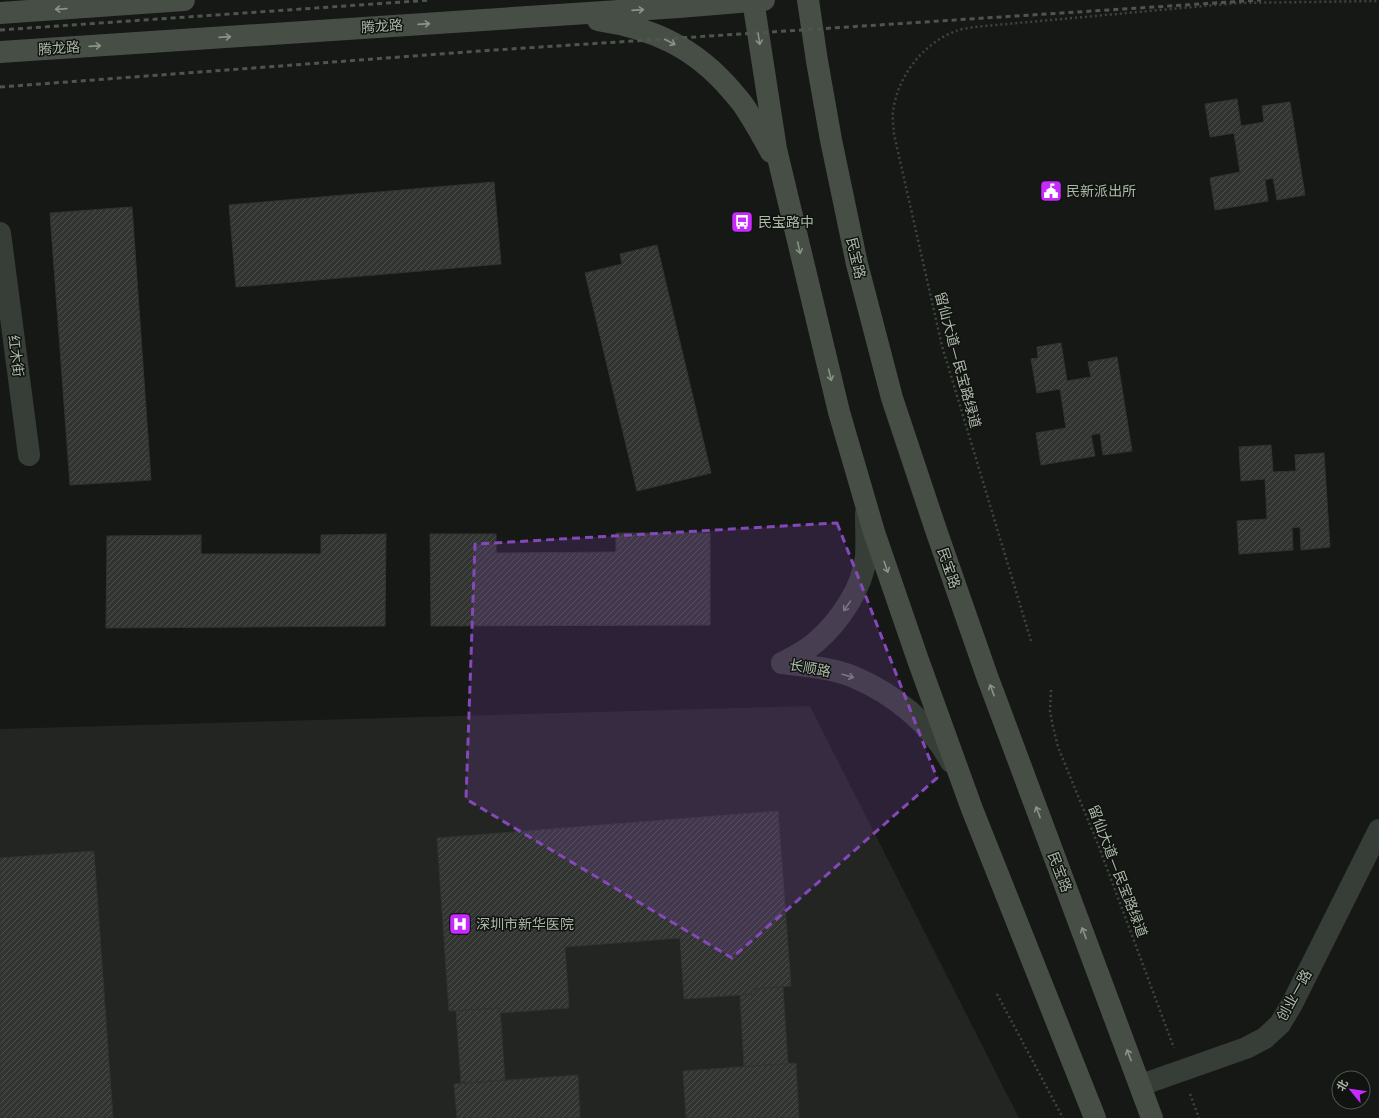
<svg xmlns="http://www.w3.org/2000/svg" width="1379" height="1118" viewBox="0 0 1379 1118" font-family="'Work Sans','Noto Sans SC',sans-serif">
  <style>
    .built { fill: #222522 }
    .building { fill: url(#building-hatch); stroke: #303430 }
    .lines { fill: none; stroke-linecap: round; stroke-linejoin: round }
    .path { stroke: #3e453d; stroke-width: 2.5; stroke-dasharray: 2 3; stroke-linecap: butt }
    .minor { stroke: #373e37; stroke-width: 22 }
    .tertiary { stroke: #373e37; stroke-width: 22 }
    .secondary { stroke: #464e45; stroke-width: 22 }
    .rail { stroke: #4d554c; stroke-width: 3; stroke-dasharray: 5 4; stroke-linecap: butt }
    .oneway { stroke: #889485 }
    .oneway2 { stroke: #778275 }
    .marked { fill: #8548ba; fill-opacity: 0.2; stroke: #8548ba; stroke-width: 3; stroke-dasharray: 8 5; stroke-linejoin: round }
    .labels { text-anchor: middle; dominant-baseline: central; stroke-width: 3; stroke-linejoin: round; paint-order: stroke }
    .street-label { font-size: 14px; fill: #abb9a7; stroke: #111311 }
    .poi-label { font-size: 14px; fill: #abb9a7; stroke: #111311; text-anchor: start }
  </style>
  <defs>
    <pattern id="building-hatch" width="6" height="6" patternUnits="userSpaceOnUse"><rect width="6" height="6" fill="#313431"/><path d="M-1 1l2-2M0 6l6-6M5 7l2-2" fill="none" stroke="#4c4f4c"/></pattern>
  </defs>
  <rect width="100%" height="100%" fill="#161816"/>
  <!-- built -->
  <path class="built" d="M810,706L1019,1118H0V729Z"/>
  <!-- building -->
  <g class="building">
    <path d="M1237,99L1241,126L1264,122L1262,106L1290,102L1305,195L1277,200L1273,178L1265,180L1268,201L1215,210L1210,178L1240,172L1234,133L1210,137L1205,104Z"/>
    <path d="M494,182L501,264L236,287L229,205Z"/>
    <path d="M132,207L151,480L70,485L50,213Z"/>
    <path d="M657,245L711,473L637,491L585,273L622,264L620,254Z"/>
    <path d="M1061,343L1067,381L1091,377L1088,362L1117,357L1132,451L1103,455L1100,433L1091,435L1095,456L1041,465L1036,433L1066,428L1060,389L1037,393L1031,359L1038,358L1037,347Z"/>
    <path d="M1271,445L1273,472L1296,471L1295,455L1324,453L1330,547L1301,550L1300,527L1292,528L1293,550L1239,554L1237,521L1267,519L1265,479L1241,481L1239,447Z"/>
    <path d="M616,533H710V625L431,626L430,534H496V553L616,552Z"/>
    <path d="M386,534L385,626L106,628L107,536L201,535V554H321V535Z"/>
    <path d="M778,811L791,986L756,989V994L684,999L680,938L565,947L569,1008L500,1013V1008L449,1011L437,838Z"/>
    <path d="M94,851L113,1118H0V858Z"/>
    <path d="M783,987L788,1064L744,1067L740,995L756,994V989Z"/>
    <path d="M500,1008L505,1080L461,1083L456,1011Z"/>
    <path d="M796,1063L799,1118H686L683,1071Z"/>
    <path d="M578,1075L580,1118H457L454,1084Z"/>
  </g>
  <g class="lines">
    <!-- path -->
    <g class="path">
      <path d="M1031,641L942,346L894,134C894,127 892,120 893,113C896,78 923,43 956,31C961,29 968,28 974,27L1237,3L1379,1"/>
      <path d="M1051,690L1050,711L1053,727L1058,747L1099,847L1174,1048"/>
      <path d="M997,994L1063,1118"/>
      <path d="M1190,1094L1199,1118"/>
    </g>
    <!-- minor -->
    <g class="minor">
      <path d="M0,233L29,455"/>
      <path d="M1141,1085L1246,1048L1265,1038L1280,1024L1292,1004L1379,830"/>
    </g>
    <!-- tertiary -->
    <g class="tertiary">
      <path d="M782,663C806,666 832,668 854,677C894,694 931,724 951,762"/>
      <path d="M782,663C794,657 806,651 816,642C839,622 863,588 866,556C867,542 866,527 866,513"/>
    </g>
    <!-- secondary -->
    <g class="secondary">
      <path d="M753,0L776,149L839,412L874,532L918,660L972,809L1095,1118"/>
      <path d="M808,0L817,61L831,140L857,264L892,398L937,533L987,676L1152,1118"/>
      <path d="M0,13L184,0"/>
      <path d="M598,20C653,28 695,48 731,90C736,96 742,102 746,109C755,123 763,137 771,152"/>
      <path d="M0,52L679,7L764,0"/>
    </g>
    <!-- rail -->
    <g class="rail">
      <path d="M0,30L431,0"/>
      <path d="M0,87L480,51L1261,0"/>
    </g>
  </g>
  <!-- one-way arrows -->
  <defs><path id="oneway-shaft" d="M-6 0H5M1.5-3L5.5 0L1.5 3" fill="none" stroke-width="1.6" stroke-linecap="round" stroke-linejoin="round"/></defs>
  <g class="oneway">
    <use href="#oneway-shaft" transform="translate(61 9) rotate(176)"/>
    <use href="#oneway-shaft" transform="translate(638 10) rotate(-4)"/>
    <use href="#oneway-shaft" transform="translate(424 24) rotate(-4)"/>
    <use href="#oneway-shaft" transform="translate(225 37) rotate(-4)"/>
    <use href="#oneway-shaft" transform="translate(759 39) rotate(81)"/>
    <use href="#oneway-shaft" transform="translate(670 42) rotate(27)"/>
    <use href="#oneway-shaft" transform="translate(95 46) rotate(-4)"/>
    <use href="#oneway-shaft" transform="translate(799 248) rotate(77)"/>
    <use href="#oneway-shaft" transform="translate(830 375) rotate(76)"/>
    <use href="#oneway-shaft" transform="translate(886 567) rotate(71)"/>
    <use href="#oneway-shaft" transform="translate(992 690) rotate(-110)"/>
    <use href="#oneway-shaft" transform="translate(1038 812) rotate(-111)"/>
    <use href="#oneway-shaft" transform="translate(1084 933) rotate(-111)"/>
    <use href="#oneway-shaft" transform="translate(1129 1055) rotate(-111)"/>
  </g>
  <g class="oneway2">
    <use href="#oneway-shaft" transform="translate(847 606) rotate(125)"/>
    <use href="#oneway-shaft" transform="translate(848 676) rotate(16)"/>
  </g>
  <!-- marked area -->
  <path class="marked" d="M837,523L937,778L732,958L466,799L475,544Z"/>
  <!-- icons -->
  <defs>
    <g id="civic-square" transform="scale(1.15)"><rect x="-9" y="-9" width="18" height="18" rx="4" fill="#c62afc" stroke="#111311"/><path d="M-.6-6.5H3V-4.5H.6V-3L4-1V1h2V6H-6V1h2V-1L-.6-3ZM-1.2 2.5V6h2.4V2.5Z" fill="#fff"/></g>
    <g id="bus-square" transform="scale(1.15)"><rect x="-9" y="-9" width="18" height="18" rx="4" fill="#c62afc" stroke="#111311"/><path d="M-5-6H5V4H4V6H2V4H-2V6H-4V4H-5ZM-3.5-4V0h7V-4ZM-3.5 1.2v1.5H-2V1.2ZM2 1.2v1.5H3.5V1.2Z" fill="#fff"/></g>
    <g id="hospital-square" transform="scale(1.15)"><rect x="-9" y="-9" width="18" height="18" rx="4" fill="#c62afc" stroke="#111311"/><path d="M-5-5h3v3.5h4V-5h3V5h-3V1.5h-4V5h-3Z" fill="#fff"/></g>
  </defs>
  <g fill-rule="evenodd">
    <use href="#civic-square" x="1051" y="191"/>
    <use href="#bus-square" x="742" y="222"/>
    <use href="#hospital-square" x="460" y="924"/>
  </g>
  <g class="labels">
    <!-- street labels -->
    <g class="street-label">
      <text transform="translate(382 26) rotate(-4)">腾龙路</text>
      <text transform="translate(59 48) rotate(-4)">腾龙路</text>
      <text transform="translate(856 258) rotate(77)">民宝路</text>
      <text transform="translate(16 356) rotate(83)">红木街</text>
      <text transform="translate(958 360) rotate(75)">留仙大道—民宝路绿道</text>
      <text transform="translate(949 568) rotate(71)">民宝路</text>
      <text transform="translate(810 668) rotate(10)">长顺路</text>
      <text transform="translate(1118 871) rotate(69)">留仙大道—民宝路绿道</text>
      <text transform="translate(1060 872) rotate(69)">民宝路</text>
      <text transform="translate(1294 995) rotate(-61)">创业一路</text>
    </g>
    <!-- poi labels -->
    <g class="poi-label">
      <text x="1066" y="191">民新派出所</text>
      <text x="758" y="222">民宝路中</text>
      <text x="476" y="924">深圳市新华医院</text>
    </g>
  </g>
  <!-- north arrow -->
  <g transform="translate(1351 1090) rotate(299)"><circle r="19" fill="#111311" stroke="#4f554d"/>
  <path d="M0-3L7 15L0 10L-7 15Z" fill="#c62afc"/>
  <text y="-6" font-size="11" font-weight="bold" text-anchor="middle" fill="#abb9a7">北</text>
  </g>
</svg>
